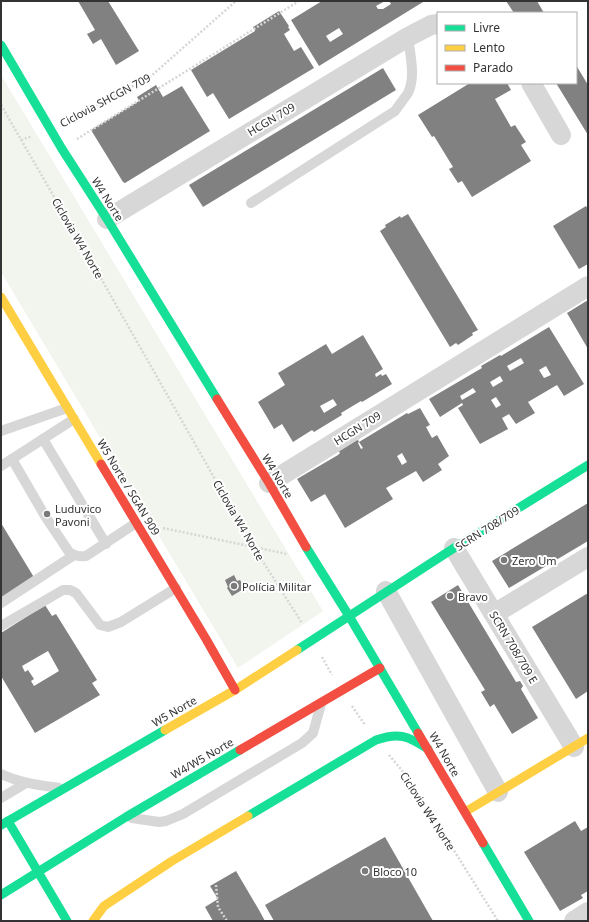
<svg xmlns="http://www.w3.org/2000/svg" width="589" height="922" viewBox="0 0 589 922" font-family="'Noto Sans',sans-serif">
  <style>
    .green { fill: #f1f5ed }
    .building { fill: #818181; fill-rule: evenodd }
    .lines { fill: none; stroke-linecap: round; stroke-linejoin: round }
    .path { stroke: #d6d6d6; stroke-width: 2.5; stroke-dasharray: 2 2; stroke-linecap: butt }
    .lane { stroke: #d7d7d7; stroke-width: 10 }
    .street { stroke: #d7d7d7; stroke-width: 20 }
    .fast { stroke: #16e098; stroke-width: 9 }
    .slow { stroke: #ffcf43; stroke-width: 9 }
    .jam { stroke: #f24e42; stroke-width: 9 }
    .poi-dot { fill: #7a7a7a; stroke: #fff; stroke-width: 1.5 }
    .labels { text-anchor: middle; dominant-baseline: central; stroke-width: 4; stroke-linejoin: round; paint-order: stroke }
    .street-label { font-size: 11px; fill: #333; stroke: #fff }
    .poi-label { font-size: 11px; fill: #333; stroke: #fff; text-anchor: start }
  </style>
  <rect width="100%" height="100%" fill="#fff"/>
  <!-- green -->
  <path class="green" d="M1,75L323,611L238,668L1,272Z"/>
  <!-- building -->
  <g class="building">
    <path d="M78,1H108L139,51L116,65L101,39L93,44L87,34L95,30Z"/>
    <path d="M322,1H385L376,6L378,9H383L391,4L389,1L423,2L319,66L291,20ZM339,28L343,34L330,42L326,36Z"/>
    <path d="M506,1H537L544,13H514Z"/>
    <path d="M279,11L289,26L288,27L290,30L284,34L294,51L301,47L314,68L229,119L213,93L207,97L191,70L255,31L253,27Z"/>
    <path d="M576,65L588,85V135L556,83H576Z"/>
    <path d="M383,68L396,90L203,207L189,185Z"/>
    <path d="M470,83H507L511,90L495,99L511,127L515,125L526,142L521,145L531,161L472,197L462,181L458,183L449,169L453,167L434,136L432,137L418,115Z"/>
    <path d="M156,85L163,97L182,86L210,131L125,183L123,182L91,130L139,101L137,97Z"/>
    <path d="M586,206L588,209V264L579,269L553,226Z"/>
    <path d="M408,214L478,330L472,333L473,335L458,345L456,343L450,347L380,231L386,227L385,225L400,216L401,218Z"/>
    <path d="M588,300V349L567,313Z"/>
    <path d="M549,327L584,384L564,396L557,385L528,402L535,413L516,424L509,414L502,418L508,429L480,444L458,408L463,405L462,403L440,417L429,399L482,368L481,366L500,355L501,356ZM521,358L524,363L510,371L507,366ZM546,366L551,375L544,378L539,370ZM500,376L503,381L493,387L490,382ZM473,388L476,392L462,400L460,396ZM496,397L501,405L496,408L491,400Z"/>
    <path d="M363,335L383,369L375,374L376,377L381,374L382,376L386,374L392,384L362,402L361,401L341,413L342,415L314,432L312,430L293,442L282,424L274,429L258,402L285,385L278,373L326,344L332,354ZM333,399L337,405L324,413L320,406Z"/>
    <path d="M420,408L430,425L426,427L432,438L437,435L449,456L438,464L442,470L423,482L416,471L386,488L393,499L345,528L325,494L311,502L297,479L338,455L340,453L338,450L357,438L359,442L358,443L361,449L363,448L359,442L407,413L408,414ZM402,453L407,462L402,465L397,456Z"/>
    <path d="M588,503V541L509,588L492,561Z"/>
    <path d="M1,523L35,579L1,599Z"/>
    <path d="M234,575L237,581L240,580L245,588L232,596L227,588L228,587L225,580Z"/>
    <path d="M458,585L516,682L520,681L523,686L521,689L538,718L512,734L494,704L490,707L481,692L485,690L431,602Z"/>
    <path d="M588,593V691L576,699L532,627Z"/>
    <path d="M45,605L52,616L56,614L97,680L92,683L100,695L35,733L1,676V633ZM48,651L59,671L34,686L31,681L34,679L28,670L25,672L22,666Z"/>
    <path d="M575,821L581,831L588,827V891L581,895L583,898L560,911L524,852Z"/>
    <path d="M385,837L433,921H274L265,905Z"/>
    <path d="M236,871L259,910L265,921H213L205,907L218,899L210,886Z"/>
  </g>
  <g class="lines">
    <!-- path -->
    <g class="path">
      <path d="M1,105L90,259L253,546L302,623"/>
      <path d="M68,120L150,77L236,1"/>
      <path d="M77,139L299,1"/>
      <path d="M21,140L32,136"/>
      <path d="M163,528L287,554"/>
      <path d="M322,657L332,675"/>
      <path d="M352,706L365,725"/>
      <path d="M389,755L410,780L498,921"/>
      <path d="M216,885L218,907L227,921"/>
    </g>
    <!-- lane -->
    <g class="lane">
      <path d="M251,203L395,111C399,105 404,99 408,93C416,77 410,54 408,37"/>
      <path d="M1,431L67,408"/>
      <path d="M43,439L106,544"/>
      <path d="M12,459L45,516L69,552C75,556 79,557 86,556L136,523"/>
      <path d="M1,466L74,419"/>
      <path d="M1,603L74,555"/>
      <path d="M1,626L63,590H70L76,593L100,625L108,627L121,622L176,588"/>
      <path d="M1,774C20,783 39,785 59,788"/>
      <path d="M1,798L26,783"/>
      <path d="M132,818L159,822L166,821L183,814L302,743L313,733L321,704"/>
    </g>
    <!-- street -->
    <g class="street">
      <path d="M531,83L561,135"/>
      <path d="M107,219L408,37L431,25L438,24"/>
      <path d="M269,483L588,286"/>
      <path d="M454,548L574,747"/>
      <path d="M386,591L498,792"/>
      <path d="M494,614L588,557"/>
      <path d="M574,921L588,912"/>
    </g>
    <!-- fast -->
    <g class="fast">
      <path d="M1,45L62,149L107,219L217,399"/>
      <path d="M306,547L349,616L418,733"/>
      <path d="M297,650L454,548L588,465"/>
      <path d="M248,816L376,740C399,732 408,736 428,749"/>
      <path d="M8,821L67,921"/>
      <path d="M1,825L165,730"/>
      <path d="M483,843L529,921"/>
      <path d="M1,895L126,817L240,750"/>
    </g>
    <!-- slow -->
    <g class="slow">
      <path d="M1,297L101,464"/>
      <path d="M165,730L235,690L297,650"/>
      <path d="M465,812L588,738"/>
      <path d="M93,921L104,906L172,861L248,816"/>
    </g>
    <!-- jam -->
    <g class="jam">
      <path d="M217,399L269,483L306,547"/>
      <path d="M101,464L206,639L235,690"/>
      <path d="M418,733L483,843"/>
      <path d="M240,750L380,668"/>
    </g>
  </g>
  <!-- markers -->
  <g class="poi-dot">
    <circle cx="47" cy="514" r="4"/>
    <circle cx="504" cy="560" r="4"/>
    <circle cx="234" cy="586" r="4"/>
    <circle cx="450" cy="596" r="4"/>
    <circle cx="365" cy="871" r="4"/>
  </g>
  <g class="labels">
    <!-- street labels -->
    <g class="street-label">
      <text transform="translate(105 100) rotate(-28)">Ciclovia SHCGN 709</text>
      <text transform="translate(271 119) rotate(-31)">HCGN 709</text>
      <text transform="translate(108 199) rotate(58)">W4 Norte</text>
      <text transform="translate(78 238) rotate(60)">Ciclovia W4 Norte</text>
      <text transform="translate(357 428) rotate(-32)">HCGN 709</text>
      <text transform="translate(278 476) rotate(59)">W4 Norte</text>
      <text transform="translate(129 487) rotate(59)">W5 Norte / SGAN 909</text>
      <text transform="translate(239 520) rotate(60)">Ciclovia W4 Norte</text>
      <text transform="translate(487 528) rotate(-32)">SCRN 708/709</text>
      <text transform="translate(514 647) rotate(59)">SCRN 708/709 E</text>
      <text transform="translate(174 711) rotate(-30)">W5 Norte</text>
      <text transform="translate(445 754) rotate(60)">W4 Norte</text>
      <text transform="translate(202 758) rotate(-30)">W4/W5 Norte</text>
      <text transform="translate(428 811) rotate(57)">Ciclovia W4 Norte</text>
    </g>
    <!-- poi labels -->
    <g class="poi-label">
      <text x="55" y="508">Luduvico<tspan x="55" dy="13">Pavoni</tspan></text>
      <text x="512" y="560">Zero Um</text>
      <text x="242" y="586">Polícia Militar</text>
      <text x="458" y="596">Bravo</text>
      <text x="373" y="871">Bloco 10</text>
    </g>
  </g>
  <!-- border -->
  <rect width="589" height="922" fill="none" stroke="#333333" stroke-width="4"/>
  <!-- legend -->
  <rect x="437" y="12" width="140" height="72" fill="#ffffff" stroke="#adadad"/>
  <rect x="445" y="25" width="20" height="6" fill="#16e098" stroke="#adadad"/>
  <text x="473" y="32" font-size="12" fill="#333333">Livre</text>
  <rect x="445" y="45" width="20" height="6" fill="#ffcf43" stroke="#adadad"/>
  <text x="473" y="52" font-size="12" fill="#333333">Lento</text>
  <rect x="445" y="65" width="20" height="6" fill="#f24e42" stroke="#adadad"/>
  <text x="473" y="72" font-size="12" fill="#333333">Parado</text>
</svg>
